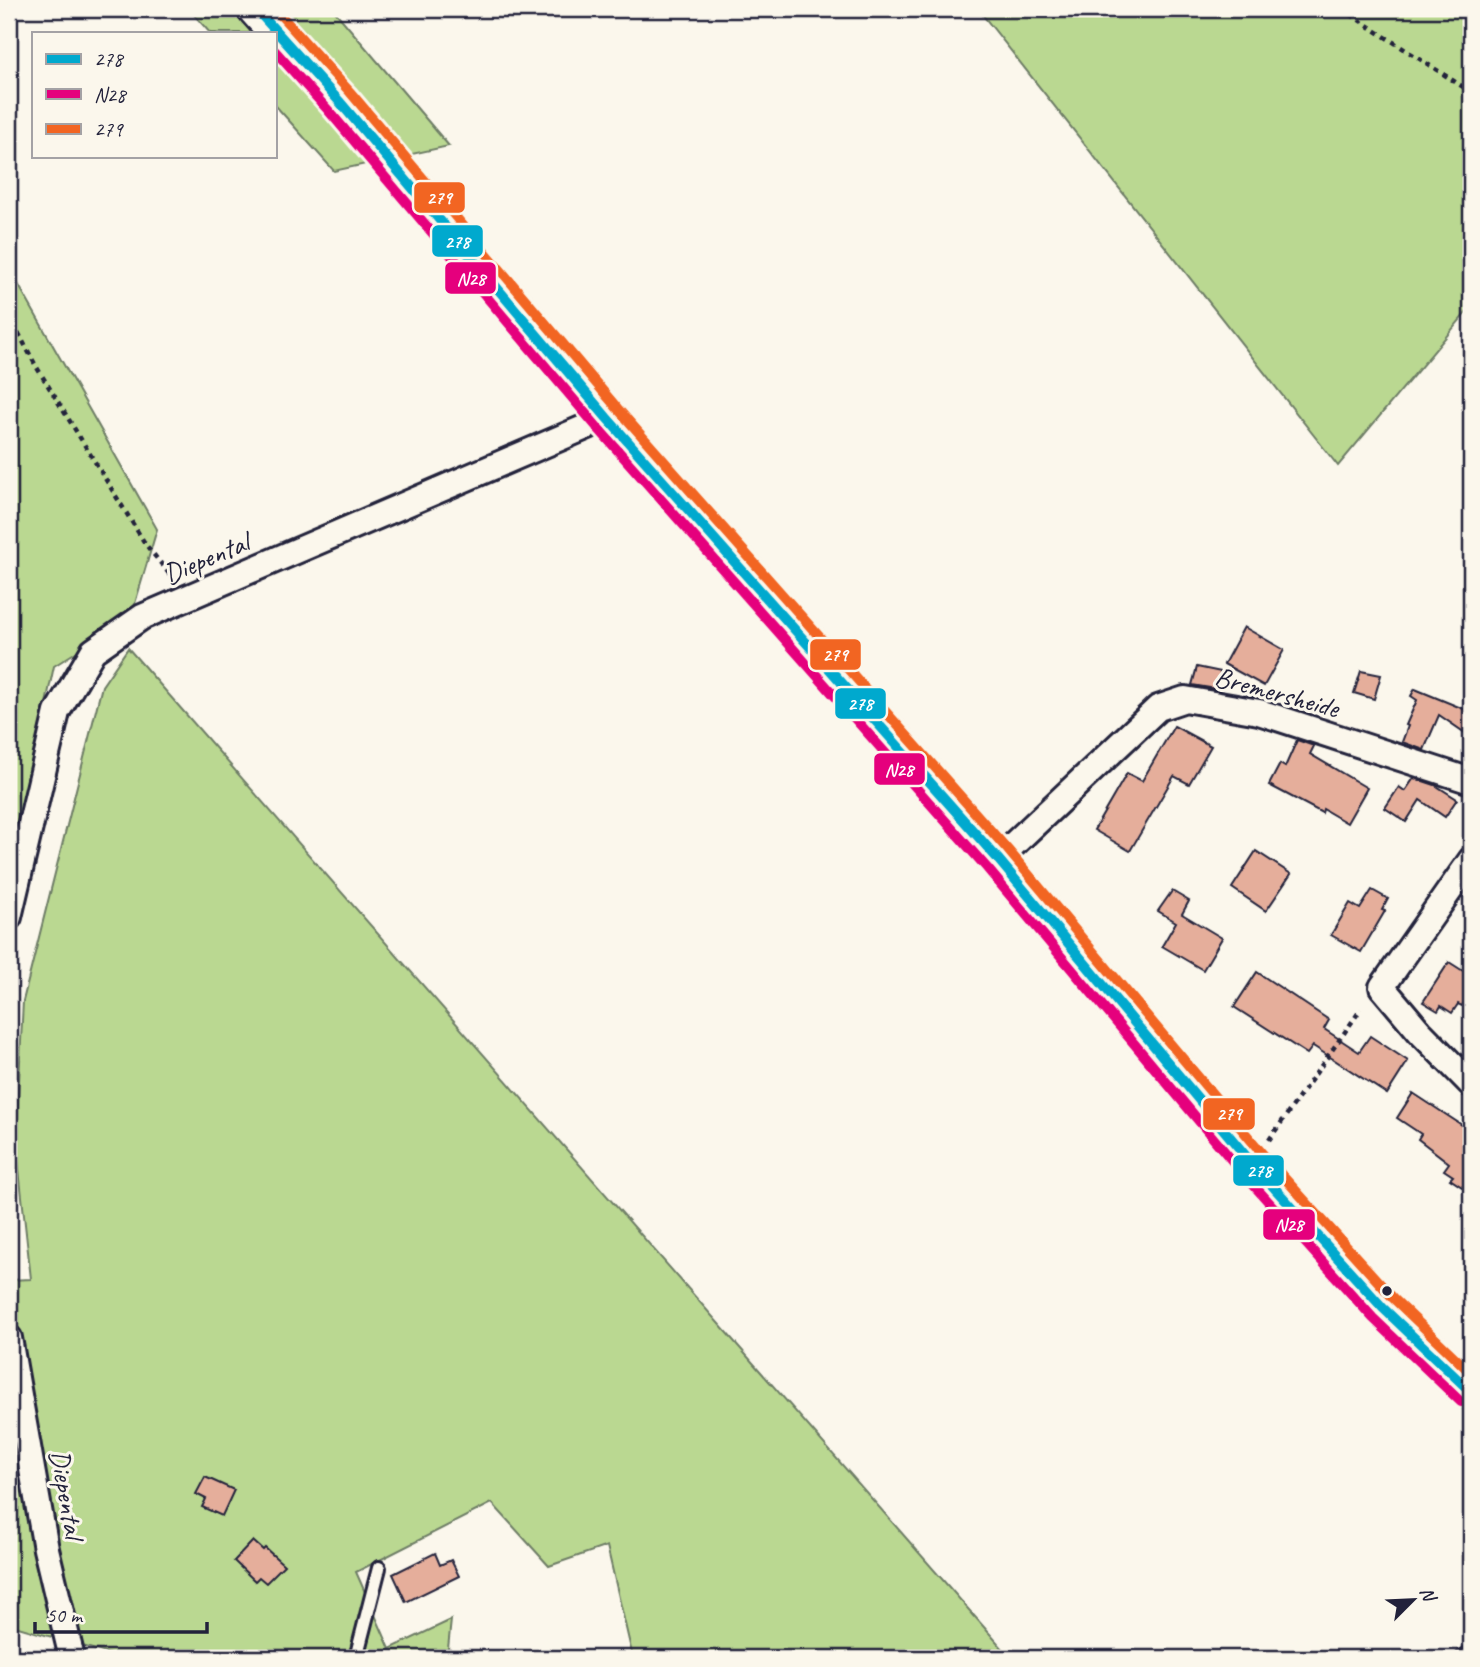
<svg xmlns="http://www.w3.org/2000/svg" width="1480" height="1667" viewBox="0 0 1480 1667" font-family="Caveat,sans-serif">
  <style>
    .green { fill: #bad891; stroke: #6e7d66; stroke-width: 2 }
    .building { fill: #e5ae9b; stroke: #22223b; stroke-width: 2 }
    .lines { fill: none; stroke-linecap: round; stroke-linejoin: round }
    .service-casing { stroke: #22223b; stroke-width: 18 }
    .minor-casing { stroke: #22223b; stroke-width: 30 }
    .secondary-casing { stroke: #22223b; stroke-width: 40 }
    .path { stroke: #22223b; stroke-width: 4.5; stroke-dasharray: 5 5; stroke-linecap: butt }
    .service { stroke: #fbf7ec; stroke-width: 12 }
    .minor { stroke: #fbf7ec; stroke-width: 24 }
    .secondary { stroke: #fbf7ec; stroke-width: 35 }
    .bus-1-casing { stroke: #fbf7ec; stroke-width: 16 }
    .bus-2-casing { stroke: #fbf7ec; stroke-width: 16 }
    .bus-3-casing { stroke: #fbf7ec; stroke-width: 16 }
    .bus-1 { stroke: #00a9ce; stroke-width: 10 }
    .bus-2 { stroke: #e5007d; stroke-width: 10 }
    .bus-3 { stroke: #f26522; stroke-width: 10 }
    .bus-dot { fill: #22223b; stroke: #fbf7ec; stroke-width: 2.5 }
    .labels { text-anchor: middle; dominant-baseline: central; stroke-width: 6; stroke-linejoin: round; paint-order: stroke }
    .street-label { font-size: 28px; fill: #22223b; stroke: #fbf7ec }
    .line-badge { stroke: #fbf7ec; stroke-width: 2.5 }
    .badge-label { font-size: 19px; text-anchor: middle; font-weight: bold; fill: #fff }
  </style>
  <rect width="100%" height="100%" fill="#fbf7ec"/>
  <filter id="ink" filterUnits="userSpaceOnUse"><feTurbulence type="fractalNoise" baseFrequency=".0143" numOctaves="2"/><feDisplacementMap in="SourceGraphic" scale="14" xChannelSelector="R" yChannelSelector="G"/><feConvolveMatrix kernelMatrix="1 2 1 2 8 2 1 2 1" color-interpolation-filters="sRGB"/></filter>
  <g filter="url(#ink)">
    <!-- green -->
    <g class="green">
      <path d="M189,9H333L449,146L334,171L275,105V33H210Z"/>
      <path d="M978,9H1471V307L1338,466Z"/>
      <path d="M9,268L157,529L131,617L54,666L9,876Z"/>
      <path d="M128,648L1011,1658H633L607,1546L549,1566L492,1503L356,1572L390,1649L451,1620L447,1658H257L246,1650L217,1658H123L15,1626L9,1630V1280L31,1279L16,1142L23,1001L102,686Z"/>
    </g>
    <!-- building -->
    <g class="building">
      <path d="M1244,627L1284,650L1264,686L1224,664Z"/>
      <path d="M1197,667L1221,672L1216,689L1192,685Z"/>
      <path d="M1361,671L1381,675L1374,699L1354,693Z"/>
      <path d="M1415,689L1471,712V737L1439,715L1424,750L1402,742L1408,726L1406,725L1417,700L1411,696Z"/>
      <path d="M1174,726L1211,746L1189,784L1174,776L1130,851L1094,830L1127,773L1142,781Z"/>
      <path d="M1297,740L1314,746L1310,754L1367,788L1347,823L1323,809L1322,813L1269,785L1280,764L1285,767Z"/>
      <path d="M1414,778L1435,785L1457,799L1445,817L1420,800L1406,822L1385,808L1399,787L1405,791Z"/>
      <path d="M1256,851L1291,874L1266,911L1232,888Z"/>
      <path d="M1372,890L1388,899L1382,910L1385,911L1361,952L1331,935L1350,903L1360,909Z"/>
      <path d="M1172,891L1189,901L1182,914L1222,938L1203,970L1162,946L1176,922L1158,911Z"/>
      <path d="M1449,962L1471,976V991L1462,1006L1458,1004L1452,1013L1441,1006L1438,1011L1423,1002Z"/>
      <path d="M1257,972L1329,1020L1324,1029L1359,1052L1370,1036L1408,1061L1387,1094L1313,1046L1307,1054L1234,1007Z"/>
      <path d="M1413,1093L1471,1131V1193L1450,1179L1453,1176L1444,1170L1449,1163L1418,1139L1421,1134L1397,1118Z"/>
      <path d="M205,1477L234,1490L222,1516L202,1507L206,1499L196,1494Z"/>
      <path d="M253,1541L263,1550L265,1548L284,1565L266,1583L259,1577L255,1581L234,1561Z"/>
      <path d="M435,1553L440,1565L451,1560L459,1576L406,1602L393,1574Z"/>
    </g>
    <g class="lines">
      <!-- service casing -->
      <g class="service-casing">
        <g id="service">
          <path d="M356,1658L379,1568"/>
          <path d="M1462,1658L1471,1652"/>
        </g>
      </g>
      <!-- minor casing -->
      <g class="minor-casing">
        <g id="minor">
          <path d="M998,859L1158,708L1185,699L1259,712L1471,781"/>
          <path d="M1471,860L1382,987L1420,1032L1471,1084"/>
          <path d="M9,917L57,712L93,651L142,617L607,418"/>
          <path d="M9,1338L46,1549L72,1658"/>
        </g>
      </g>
      <!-- secondary casing -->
      <g class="secondary-casing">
        <path id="secondary" d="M256,9L339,101L607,418L998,859L1250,1161L1383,1308L1416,1341L1471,1392"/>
      </g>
      <!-- path -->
      <g class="path">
        <path d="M1342,9L1471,92"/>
        <path d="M9,315L36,366L146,545L175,581"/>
        <path d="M1269,1140L1361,1009"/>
      </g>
      <!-- service -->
      <use href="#service" class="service"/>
      <!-- minor -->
      <use href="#minor" class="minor"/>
      <!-- secondary -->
      <use href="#secondary" class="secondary"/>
      <!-- bus-1 casing -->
      <g class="bus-1-casing">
        <path id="bus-1" d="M256,9L339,101L607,418L998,859L1250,1161L1383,1308L1471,1392"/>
      </g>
      <!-- bus-2 casing -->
      <g class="bus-2-casing">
        <path id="bus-2" d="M275,51L328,110L597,427L987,868L1240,1170L1373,1318L1461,1402"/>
      </g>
      <!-- bus-3 casing -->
      <g class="bus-3-casing">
        <path id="bus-3" d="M275,9L350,92L618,409L1008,850L1261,1152L1393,1298L1471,1373"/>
      </g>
      <!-- bus-1 -->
      <use href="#bus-1" class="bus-1"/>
      <!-- bus-2 -->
      <use href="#bus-2" class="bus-2"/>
      <!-- bus-3 -->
      <use href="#bus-3" class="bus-3"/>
    </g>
  </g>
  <!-- markers -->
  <circle class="bus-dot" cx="1387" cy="1291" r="6"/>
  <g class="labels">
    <!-- street labels -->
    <g class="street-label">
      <text transform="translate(206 558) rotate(-23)">Diepental</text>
      <text transform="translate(1277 692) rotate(15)">Bremersheide</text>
      <text transform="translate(67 1494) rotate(80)">Diepental</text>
    </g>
  </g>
  <g class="line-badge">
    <rect x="413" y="181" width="53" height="33" rx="7" fill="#f26522"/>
    <rect x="431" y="224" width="53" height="34" rx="7" fill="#00a9ce"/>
    <rect x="444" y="261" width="53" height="34" rx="7" fill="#e5007d"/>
    <rect x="809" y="638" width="53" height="33" rx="7" fill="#f26522"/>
    <rect x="834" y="687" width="53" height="33" rx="7" fill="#00a9ce"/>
    <rect x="873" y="752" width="53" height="34" rx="7" fill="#e5007d"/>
    <rect x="1202" y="1097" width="54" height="34" rx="7" fill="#f26522"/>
    <rect x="1232" y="1154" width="53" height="33" rx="7" fill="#00a9ce"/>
    <rect x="1262" y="1208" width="54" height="33" rx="7" fill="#e5007d"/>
  </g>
  <g class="badge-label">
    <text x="439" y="204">279</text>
    <text x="457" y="248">278</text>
    <text x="471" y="285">N28</text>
    <text x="835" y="661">279</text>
    <text x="860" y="710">278</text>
    <text x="899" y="776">N28</text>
    <text x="1229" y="1120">279</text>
    <text x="1259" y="1177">278</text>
    <text x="1289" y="1231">N28</text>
  </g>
  <!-- margin -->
  <rect width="1480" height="1667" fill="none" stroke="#fbf7ec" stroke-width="35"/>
  <rect x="18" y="18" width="1445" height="1632" fill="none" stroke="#22223b" stroke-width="2.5" filter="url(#ink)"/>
  <!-- legend -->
  <rect x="32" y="32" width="245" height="126" fill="#fbf7ec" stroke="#a4a2a5" stroke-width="2"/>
  <rect x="46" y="54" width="35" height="10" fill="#00a9ce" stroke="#a4a2a5" stroke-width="2"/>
  <text x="94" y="66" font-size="21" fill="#22223b">278</text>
  <rect x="46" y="89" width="35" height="10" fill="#e5007d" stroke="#a4a2a5" stroke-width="2"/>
  <text x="94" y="102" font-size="21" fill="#22223b">N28</text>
  <rect x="46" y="124" width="35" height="10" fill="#f26522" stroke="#a4a2a5" stroke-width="2"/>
  <text x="94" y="136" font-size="21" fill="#22223b">279</text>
  <!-- north arrow -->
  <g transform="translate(1413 1600) rotate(66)" stroke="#fbf7ec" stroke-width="5" paint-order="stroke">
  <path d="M0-5L12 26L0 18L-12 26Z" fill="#22223b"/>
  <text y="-10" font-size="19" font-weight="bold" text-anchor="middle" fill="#22223b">N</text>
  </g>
  <!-- scale -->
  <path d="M35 1622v10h172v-10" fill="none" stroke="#22223b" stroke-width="3.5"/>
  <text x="46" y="1622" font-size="21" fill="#22223b" stroke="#fbf7ec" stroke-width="5" paint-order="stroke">50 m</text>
</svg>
